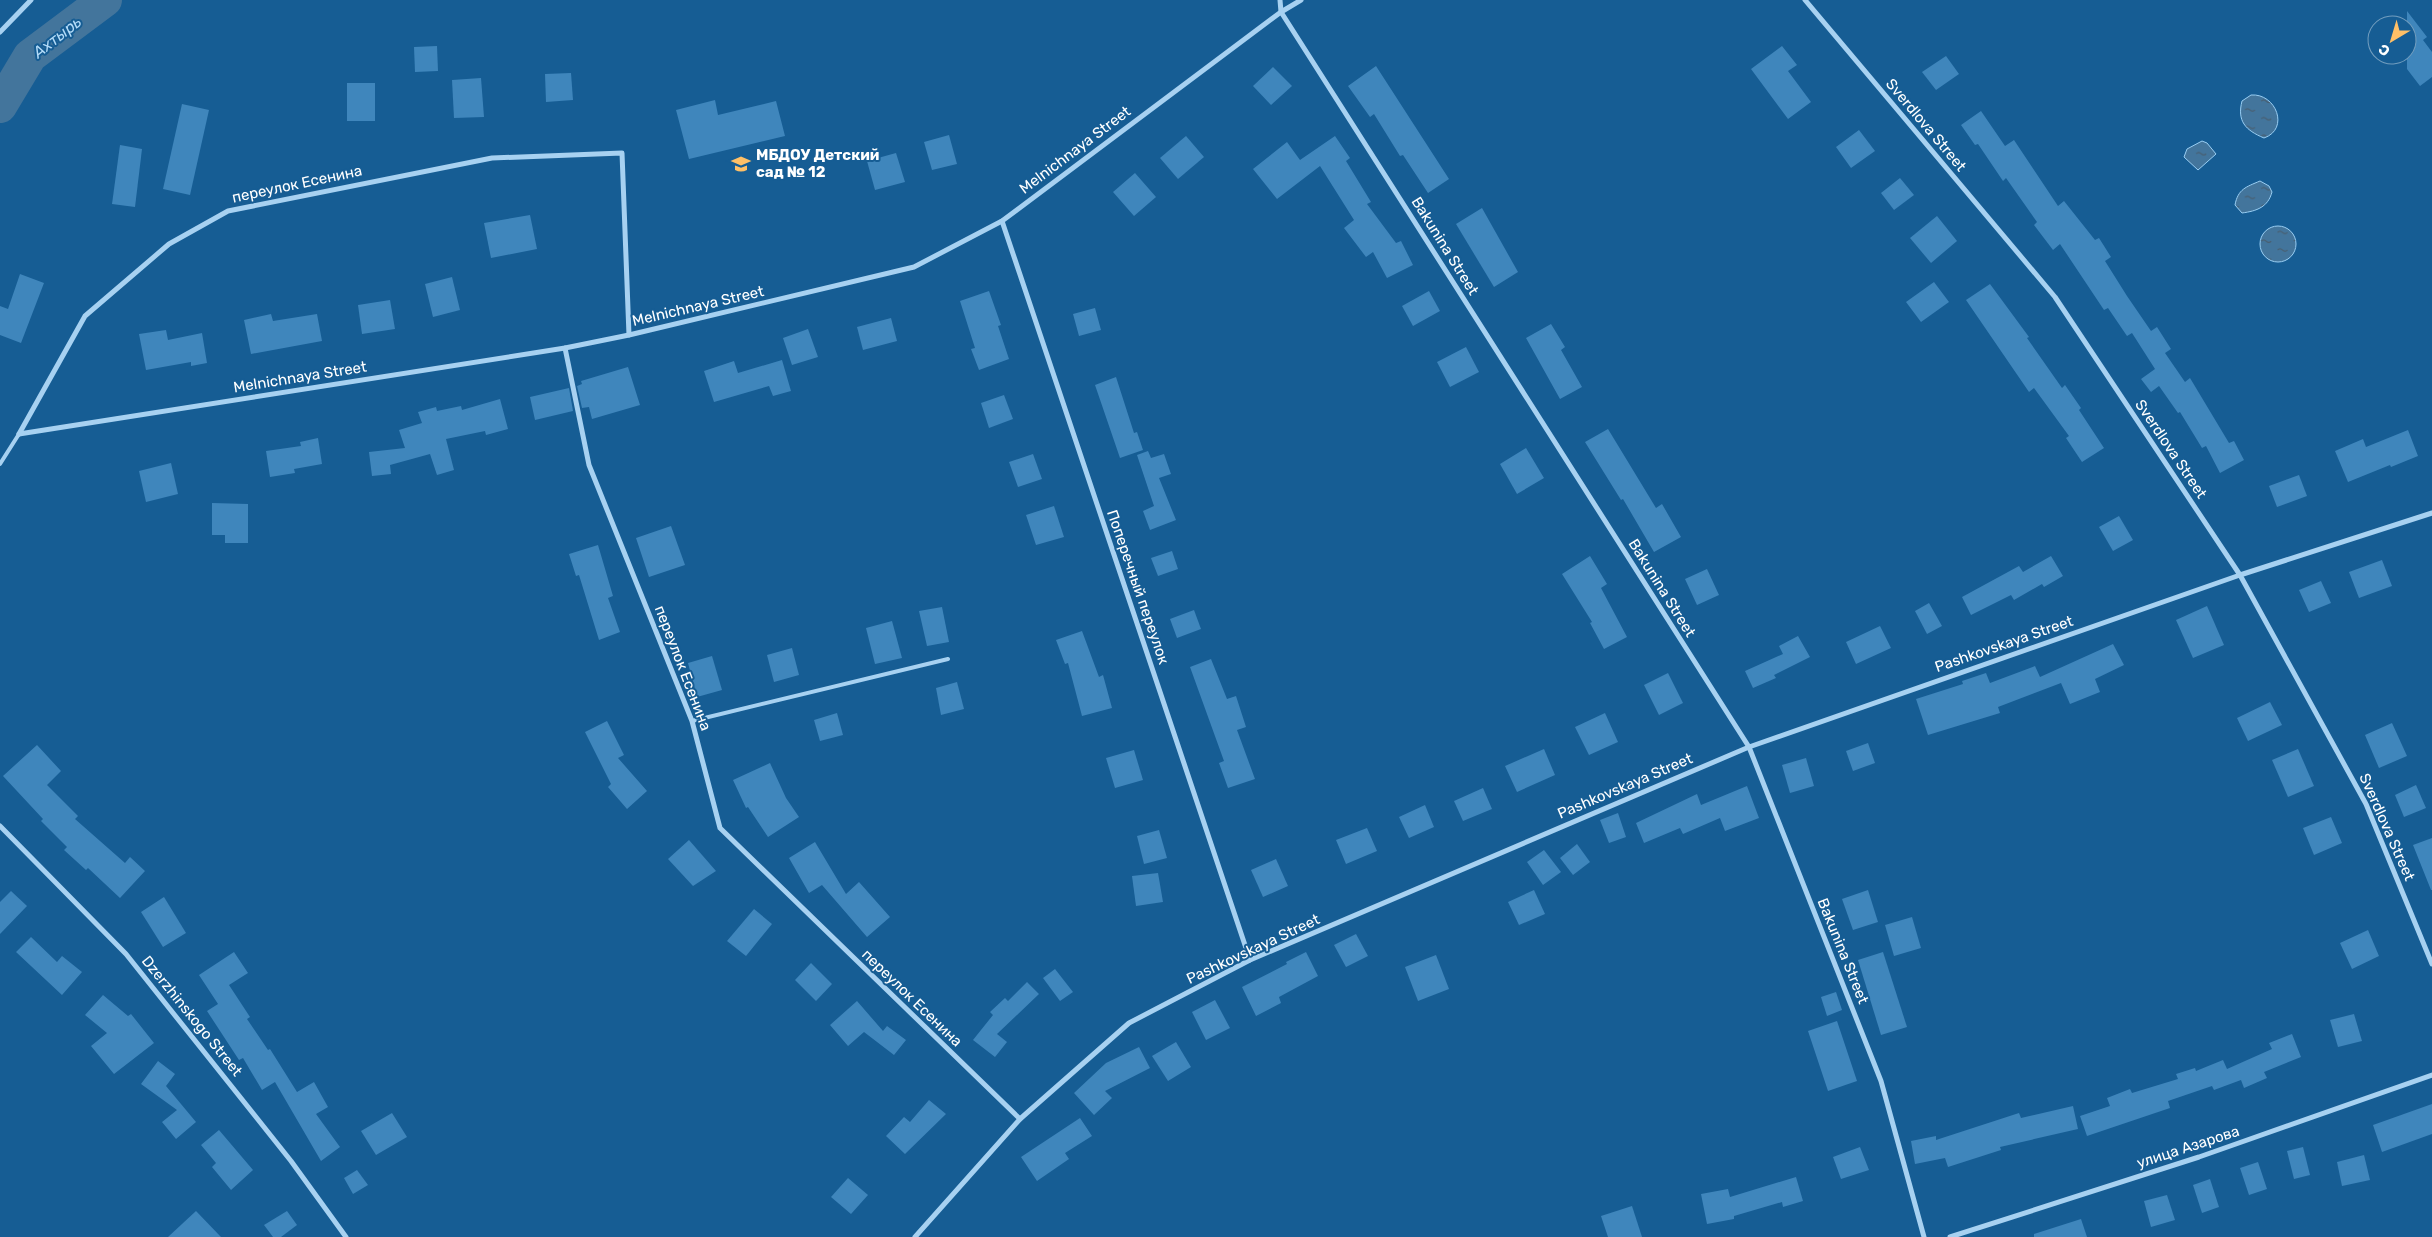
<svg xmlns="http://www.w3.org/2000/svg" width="2432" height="1237" viewBox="0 0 2432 1237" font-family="Rubik,sans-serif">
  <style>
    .water { fill: url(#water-ripples); stroke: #99cef3 }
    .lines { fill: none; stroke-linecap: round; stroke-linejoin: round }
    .river { stroke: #43759c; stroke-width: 34 }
    .building { fill: #3f86bc }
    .lane { stroke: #a7d1f1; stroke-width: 4 }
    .street { stroke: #a7d1f1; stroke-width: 5 }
    .labels { text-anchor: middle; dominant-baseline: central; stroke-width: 4; stroke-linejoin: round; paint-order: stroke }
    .street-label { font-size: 15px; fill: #fff; stroke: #165d94 }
    .poi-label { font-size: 15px; font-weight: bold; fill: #fff; stroke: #165d94; text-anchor: start }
    .water-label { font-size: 16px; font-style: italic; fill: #b3dbf8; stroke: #165d94 }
  </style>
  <defs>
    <pattern id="water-ripples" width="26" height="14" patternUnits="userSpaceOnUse" patternTransform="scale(1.25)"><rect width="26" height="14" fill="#43759c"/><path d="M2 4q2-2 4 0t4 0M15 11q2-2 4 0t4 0" fill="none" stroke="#485e70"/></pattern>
  </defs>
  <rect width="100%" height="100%" fill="#165d94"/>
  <!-- water -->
  <g class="water">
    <path d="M2251,95C2276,93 2290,129 2264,138C2245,130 2237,121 2242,101Z"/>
    <path d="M2202,141L2207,143L2216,154L2198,170L2184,157L2187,149Z"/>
    <path d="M2260,181L2269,186L2272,192C2268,207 2257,211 2242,213L2235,205C2238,189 2246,187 2260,181Z"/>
    <circle cx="2278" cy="244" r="18"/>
  </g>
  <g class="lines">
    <!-- river -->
    <path class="river" d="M0,106L30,56L105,0"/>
  </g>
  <!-- building -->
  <g class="building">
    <path d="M2407,11L2427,37L2423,40L2432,52V77L2420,86L2407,69Z"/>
    <path d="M437,46L438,71L415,72L414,47Z"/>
    <path d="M1782,46L1797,65L1788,71L1811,102L1788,119L1751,69Z"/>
    <path d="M1946,56L1959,74L1936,90L1922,72Z"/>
    <path d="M1376,66L1449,179L1428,193L1403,155L1400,156L1374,114L1370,117L1348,86Z"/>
    <path d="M1273,67L1292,86L1271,105L1253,86Z"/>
    <path d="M571,73L573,100L546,102L545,74Z"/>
    <path d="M481,78L484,117L454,118L452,80Z"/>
    <rect x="347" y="83" width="28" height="38"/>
    <path d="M715,100L718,115L776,101L785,136L689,159L676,110Z"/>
    <path d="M182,104L209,110L190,195L163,189Z"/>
    <path d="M1981,111L2005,146L2014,140L2058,206L2064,201L2095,240L2099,238L2111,257L2105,261L2127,296L2151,331L2157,327L2171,349L2165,353L2185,382L2190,378L2229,443L2234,441L2244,460L2220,473L2206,446L2202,448L2180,412L2178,413L2159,386L2151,392L2141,379L2155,369L2132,333L2127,336L2108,308L2104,310L2060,244L2053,250L2034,225L2037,222L2006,178L2003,181L1978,144L1975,145L1961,125Z"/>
    <path d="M1859,130L1875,151L1851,168L1836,147Z"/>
    <path d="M949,135L957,164L932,170L924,142Z"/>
    <path d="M1186,136L1204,157L1178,179L1160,158Z"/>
    <path d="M1335,136L1350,158L1346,161L1371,202L1367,204L1396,243L1401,241L1413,265L1387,278L1373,252L1366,257L1344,228L1354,220L1320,166L1277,199L1253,169L1287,142L1300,160Z"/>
    <path d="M120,145L142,149L135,207L112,204Z"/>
    <path d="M896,153L905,182L875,190L867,161Z"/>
    <path d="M1135,173L1156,197L1134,216L1113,192Z"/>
    <path d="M1900,178L1914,195L1894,210L1881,193Z"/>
    <path d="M1482,208L1518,272L1494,287L1456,224Z"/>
    <path d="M530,215L537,249L491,258L484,223Z"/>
    <path d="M1937,216L1957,241L1931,263L1910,238Z"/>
    <path d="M20,274L44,283L21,343L0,335V306L8,309Z"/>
    <path d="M452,277L460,310L433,317L425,284Z"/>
    <path d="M1934,282L1949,302L1921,322L1906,302Z"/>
    <path d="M1990,284L2029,337L2027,338L2062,388L2065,385L2081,408L2079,410L2104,448L2082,462L2066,438L2069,436L2034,388L2029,392L1966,300Z"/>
    <path d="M989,291L1001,325L998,326L1009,359L979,370L971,349L975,348L960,301Z"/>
    <path d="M1429,291L1440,311L1413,326L1402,306Z"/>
    <path d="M390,300L395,329L362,334L358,305Z"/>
    <path d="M1095,308L1101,330L1079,336L1073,314Z"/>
    <path d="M271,314L273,321L317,314L322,341L251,354L244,320Z"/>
    <path d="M891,318L897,341L863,350L857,327Z"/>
    <path d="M1551,324L1565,347L1561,350L1582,387L1560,399L1526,338Z"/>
    <path d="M808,329L818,357L792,365L783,338Z"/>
    <path d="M166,330L168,340L202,333L207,363L191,366V362L146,370L139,334Z"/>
    <path d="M1466,347L1479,372L1450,387L1437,362Z"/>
    <path d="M782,360L791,391L773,396L769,386L714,402L704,371L734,361L738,373Z"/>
    <path d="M628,367L640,405L592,419L589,407L582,408L577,386L582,384L581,381Z"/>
    <path d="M1116,377L1134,433L1137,432L1143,450L1120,458L1095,385Z"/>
    <path d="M569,388L573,411L535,420L530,397Z"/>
    <path d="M1004,395L1013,419L989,428L981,403Z"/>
    <path d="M500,399L508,429L486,435L485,431L446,439L454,470L437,475L430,454L390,465L391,474L372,476L369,452L405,448L399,430L422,423L418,412L436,407L437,411L461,406L462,410Z"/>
    <path d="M1608,429L1656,508L1662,504L1681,537L1654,552L1623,499L1621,500L1585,442Z"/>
    <path d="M2408,430L2418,456L2391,467L2390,465L2348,482L2335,451L2363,439L2366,447Z"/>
    <path d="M318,438L322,464L294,469L295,473L270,477L266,451L301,446L300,442Z"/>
    <path d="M1526,448L1544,478L1517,494L1500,464Z"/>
    <path d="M1148,451L1151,458L1164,454L1171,474L1159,478L1176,520L1150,530L1143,511L1154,506L1137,455Z"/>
    <path d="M1033,454L1042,479L1018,487L1009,462Z"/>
    <path d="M171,463L178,494L146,502L139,471Z"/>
    <path d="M2299,475L2307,496L2277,507L2269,486Z"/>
    <path d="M212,503L248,504V543H225V535H212Z"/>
    <path d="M1054,506L1064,537L1036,545L1026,515Z"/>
    <path d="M2119,516L2133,540L2113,551L2099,527Z"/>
    <path d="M671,526L685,565L649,577L636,538Z"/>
    <path d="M598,545L613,596L608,598L620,632L599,640L579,575L576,576L569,554Z"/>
    <path d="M1172,551L1178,569L1158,576L1151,558Z"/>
    <path d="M1590,556L1607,584L1601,588L1627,637L1604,649L1590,623L1592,622L1562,574Z"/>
    <path d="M2051,556L2063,576L2044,587L2042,584L2014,600L2011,595L1971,615L1962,597L2019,566L2023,572Z"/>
    <path d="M2382,560L2392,586L2359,598L2349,572Z"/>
    <path d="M1707,569L1719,595L1697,605L1685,579Z"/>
    <path d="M2321,581L2331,603L2309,612L2299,590Z"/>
    <path d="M1929,603L1942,626L1927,634L1915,611Z"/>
    <path d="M2207,606L2224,645L2193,658L2176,620Z"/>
    <path d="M942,607L949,642L927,646L919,611Z"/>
    <path d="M1194,610L1201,629L1177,638L1170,619Z"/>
    <path d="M892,621L902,658L875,664L866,628Z"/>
    <path d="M1880,626L1891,648L1856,664L1846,642Z"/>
    <path d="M1082,631L1099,677L1103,675L1112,708L1082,716L1068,663L1065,664L1056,640Z"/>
    <path d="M1798,636L1810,657L1774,675L1776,678L1753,688L1745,671L1783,654L1779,646Z"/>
    <path d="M2113,644L2124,665L2095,679L2100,692L2070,704L2061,683L1998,707L2000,713L1928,735L1916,699L1963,684L1962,681L1986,673L1990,683L2035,666L2040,677Z"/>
    <path d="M792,648L799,675L774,682L767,655Z"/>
    <path d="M712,656L722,690L697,697L688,663Z"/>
    <path d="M1211,659L1227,699L1236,696L1246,727L1237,730L1255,779L1228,788L1219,763L1224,761L1190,667Z"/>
    <path d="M1668,673L1683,703L1659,715L1644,685Z"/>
    <path d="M957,682L964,709L941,715L936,688Z"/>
    <path d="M2270,702L2282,725L2248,741L2237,718Z"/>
    <path d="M837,713L843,735L820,741L814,720Z"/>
    <path d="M1605,713L1618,742L1589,755L1575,727Z"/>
    <path d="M607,721L624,755L618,758L647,791L627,809L608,787L611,784L585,732Z"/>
    <path d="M2392,723L2407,756L2379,768L2365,735Z"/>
    <path d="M1868,743L1875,763L1853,771L1846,751Z"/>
    <path d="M37,745L61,771L47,785L78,816L75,819L125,863L130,857L145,871L120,898L88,868L86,870L64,850L67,847L41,821L43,819L3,776Z"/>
    <path d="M1544,749L1555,775L1517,792L1505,766Z"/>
    <path d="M2298,749L2314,786L2288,797L2272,760Z"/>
    <path d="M1134,750L1143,780L1115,788L1106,758Z"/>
    <path d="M1806,758L1814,786L1790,793L1782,765Z"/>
    <path d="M770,763L786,798L799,817L768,837L748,807L746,808L733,780Z"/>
    <path d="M2416,785L2426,808L2404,817L2395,795Z"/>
    <path d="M1747,786L1759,818L1725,831L1720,818L1683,834L1680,828L1644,843L1636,823L1697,794L1701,805Z"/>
    <path d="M1483,788L1492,809L1463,821L1454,801Z"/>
    <path d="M1425,805L1434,827L1409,838L1399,817Z"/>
    <path d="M1618,813L1626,837L1609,843L1600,820Z"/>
    <path d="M2331,817L2342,843L2314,855L2303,828Z"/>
    <path d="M1367,828L1377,851L1346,864L1336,840Z"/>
    <path d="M1159,830L1167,858L1144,864L1137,836Z"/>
    <path d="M2432,838V890H2431L2413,845Z"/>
    <path d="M689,840L716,871L693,886L668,859Z"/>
    <path d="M815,842L846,894L859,882L890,917L867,937L822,885L809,893L789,858Z"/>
    <path d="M1577,844L1590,862L1573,875L1560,858Z"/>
    <path d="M1544,850L1561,872L1543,885L1527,862Z"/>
    <path d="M1276,859L1288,886L1263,897L1251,870Z"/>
    <path d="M1158,873L1163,902L1136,906L1132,876Z"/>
    <path d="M1534,890L1545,914L1519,925L1508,902Z"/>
    <path d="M1868,890L1878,922L1853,930L1842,899Z"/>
    <path d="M11,891L27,906L0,934V902Z"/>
    <path d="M164,897L186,933L163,947L141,912Z"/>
    <path d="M754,909L772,924L746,956L727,941Z"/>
    <path d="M1912,917L1921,948L1894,956L1885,925Z"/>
    <path d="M2368,930L2379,956L2352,969L2340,943Z"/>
    <path d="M1356,934L1368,956L1346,967L1334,945Z"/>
    <path d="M31,937L57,962L62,956L82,972L62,995L16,952Z"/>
    <path d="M234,952L248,973L229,985L250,1017L247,1019L268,1050L270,1049L297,1092L314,1082L328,1107L316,1114L340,1147L321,1161L275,1082L262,1090L243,1058L239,1060L207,1011L218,1004L199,975Z"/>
    <path d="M1306,952L1318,976L1279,997L1281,1003L1256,1016L1242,987L1287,964L1286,962Z"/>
    <path d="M1883,952L1907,1027L1881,1035L1858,960Z"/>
    <path d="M1436,955L1449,989L1418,1001L1405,967Z"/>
    <path d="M811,963L832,984L816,1001L795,980Z"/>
    <path d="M1055,969L1073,992L1060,1001L1043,978Z"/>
    <path d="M1027,982L1039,994L997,1034L1007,1042L995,1057L973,1040L993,1015L990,1012L1005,998L1008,1001Z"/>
    <path d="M1836,992L1842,1010L1827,1016L1821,997Z"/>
    <path d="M103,995L128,1016L131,1014L154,1043L114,1074L91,1046L107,1033L85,1015Z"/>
    <path d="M1215,1000L1230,1028L1206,1040L1192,1012Z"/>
    <path d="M857,1001L883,1031L887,1026L906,1040L894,1055L864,1032L848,1046L830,1025Z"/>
    <path d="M2354,1014L2362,1041L2338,1047L2330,1020Z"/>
    <path d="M1837,1021L1857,1081L1828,1091L1808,1031Z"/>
    <path d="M2292,1034L2301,1057L2264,1072L2267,1078L2244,1088L2241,1080L2214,1090L2212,1086L2168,1101L2170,1108L2087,1136L2080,1116L2110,1106L2107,1098L2130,1089L2132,1093L2178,1079L2176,1074L2195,1068L2196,1071L2223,1060L2227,1069L2272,1049L2269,1043Z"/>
    <path d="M1176,1042L1191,1067L1168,1081L1152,1056Z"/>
    <path d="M1139,1047L1150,1068L1105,1091L1112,1098L1094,1115L1074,1093L1106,1063Z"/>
    <path d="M158,1061L175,1074L166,1086L196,1122L176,1139L162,1122L177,1110L141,1084Z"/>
    <path d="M929,1100L946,1114L905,1154L886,1136L904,1117L910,1122Z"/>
    <path d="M2432,1104V1134L2382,1152L2373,1125Z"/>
    <path d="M2073,1106L2078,1129L2000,1147L2001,1150L1948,1167L1945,1158L1915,1164L1911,1141L1936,1136V1140L2019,1113L2021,1118Z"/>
    <path d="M392,1113L407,1137L376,1155L361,1131Z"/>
    <path d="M1080,1118L1092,1136L1065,1153L1069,1159L1037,1181L1021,1157Z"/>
    <path d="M219,1130L253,1170L231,1190L212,1167L216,1163L201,1145Z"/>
    <path d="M1860,1147L1869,1170L1841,1179L1833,1157Z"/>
    <path d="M2303,1147L2310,1175L2294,1179L2287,1151Z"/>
    <path d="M2364,1155L2370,1180L2342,1186L2337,1162Z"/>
    <path d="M2258,1162L2267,1189L2249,1195L2240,1168Z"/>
    <path d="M357,1170L368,1185L353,1194L344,1178Z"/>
    <path d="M1796,1177L1803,1201L1783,1207L1782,1202L1734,1216V1219L1707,1224L1701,1194L1728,1189L1730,1197Z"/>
    <path d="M848,1178L868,1195L851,1214L831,1197Z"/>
    <path d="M2210,1179L2219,1207L2202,1213L2193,1185Z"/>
    <path d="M2167,1195L2175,1220L2151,1227L2144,1201Z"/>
    <path d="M1632,1206L1642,1237H1608L1601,1216Z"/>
    <path d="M196,1211L221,1237H168Z"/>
    <path d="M287,1211L297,1225L281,1237H273L264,1225Z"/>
    <path d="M2081,1219L2087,1237H2034V1234Z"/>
  </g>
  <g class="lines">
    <!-- lane -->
    <g class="lane">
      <path d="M0,464L19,434"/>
      <path d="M692,721L948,659"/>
    </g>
    <!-- street -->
    <g class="street">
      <path d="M1280,0L1281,12L1749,747L1881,1081L1924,1237"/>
      <path d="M1805,0L2055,297L2240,575L2366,804L2432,964"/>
      <path d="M0,32L31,0"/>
      <path d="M1002,221L1250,960"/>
      <path d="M565,348L589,465L692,721L720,828L1020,1119"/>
      <path d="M19,434L565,348L629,335L914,267L1002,221L1281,12L1301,0"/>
      <path d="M19,434L85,316L169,244L228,211L492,158L622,153L629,335"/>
      <path d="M0,826L126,954L291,1161L346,1237"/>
      <path d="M915,1237L1020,1119L1129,1023L1250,960L1749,747L2240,575L2432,513"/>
      <path d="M1950,1237L2199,1157L2432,1075"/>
    </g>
  </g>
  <!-- icons -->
  <defs>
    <g id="school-bare" transform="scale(1.5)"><path d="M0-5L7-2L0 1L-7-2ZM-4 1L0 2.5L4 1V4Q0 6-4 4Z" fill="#ffc067" stroke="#165d94" stroke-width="2.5" paint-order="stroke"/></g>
  </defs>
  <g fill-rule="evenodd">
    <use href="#school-bare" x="741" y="164"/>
  </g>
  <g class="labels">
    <!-- street labels -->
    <g class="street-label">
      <text transform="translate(1926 125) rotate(50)">Sverdlova Street</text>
      <text transform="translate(1075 150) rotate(-37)">Melnichnaya Street</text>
      <text transform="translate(297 184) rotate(-12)">переулок Есенина</text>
      <text transform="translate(1445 246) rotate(58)">Bakunina Street</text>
      <text transform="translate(698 306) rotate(-13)">Melnichnaya Street</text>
      <text transform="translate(300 377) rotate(-9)">Melnichnaya Street</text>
      <text transform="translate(2171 449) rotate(56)">Sverdlova Street</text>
      <text transform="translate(1138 587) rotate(71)">Поперечный переулок</text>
      <text transform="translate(1662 588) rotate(58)">Bakunina Street</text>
      <text transform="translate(2004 644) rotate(-19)">Pashkovskaya Street</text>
      <text transform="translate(683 668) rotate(69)">переулок Есенина</text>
      <text transform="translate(1625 786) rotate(-23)">Pashkovskaya Street</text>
      <text transform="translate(2387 827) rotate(66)">Sverdlova Street</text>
      <text transform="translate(1253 949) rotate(-25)">Pashkovskaya Street</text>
      <text transform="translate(1843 951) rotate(68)">Bakunina Street</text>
      <text transform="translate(912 998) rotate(44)">переулок Есенина</text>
      <text transform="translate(192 1016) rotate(51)">Dzerzhinskogo Street</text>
      <text transform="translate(2188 1147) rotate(-18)">улица Азарова</text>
    </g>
    <!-- poi labels -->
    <g class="poi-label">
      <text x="756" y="155">МБДОУ Детский<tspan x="756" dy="17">сад № 12</tspan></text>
    </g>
    <!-- water labels -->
    <g class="water-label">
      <text transform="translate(57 37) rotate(-38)">Ахтырь</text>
    </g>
  </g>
  <!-- north arrow -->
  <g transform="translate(2392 40) rotate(218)"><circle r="24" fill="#165d94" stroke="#739ebf"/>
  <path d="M0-4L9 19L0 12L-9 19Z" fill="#ffc067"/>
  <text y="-8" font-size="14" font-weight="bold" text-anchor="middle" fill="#ffffff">С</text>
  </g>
</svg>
